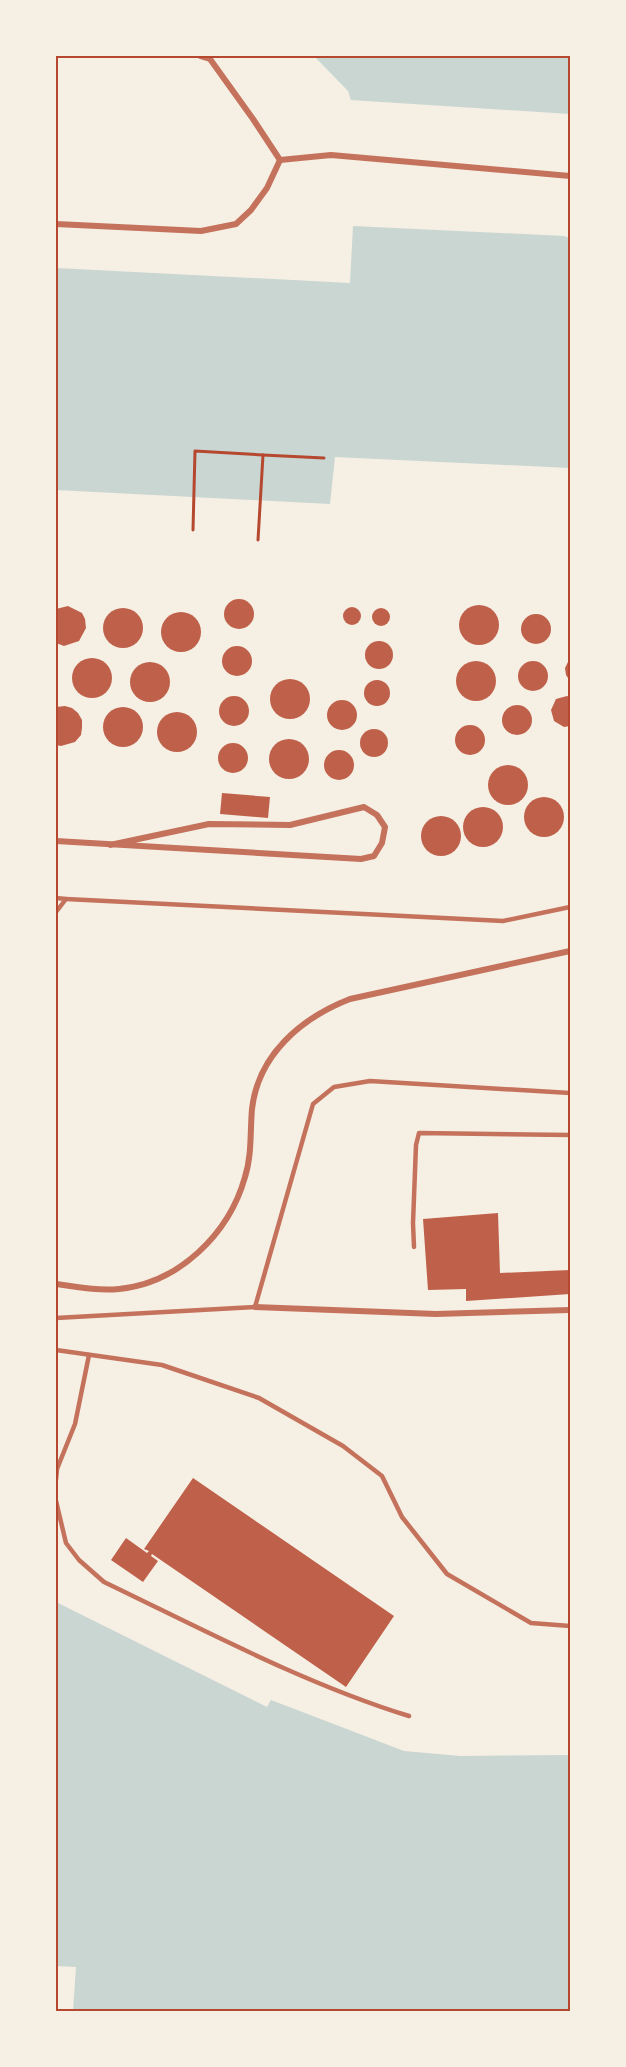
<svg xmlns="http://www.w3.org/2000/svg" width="626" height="2067" viewBox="0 0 626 2067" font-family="'PT Sans Narrow',sans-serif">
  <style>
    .water { fill: #c9d6d2 }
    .building { fill: #bf614a }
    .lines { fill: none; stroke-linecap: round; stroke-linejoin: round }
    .path { stroke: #b5482f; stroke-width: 3 }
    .service { stroke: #c5725c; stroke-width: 4.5 }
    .minor { stroke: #c5725c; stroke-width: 6 }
    .neatline { fill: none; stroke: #b5482f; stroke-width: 2 }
  </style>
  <rect width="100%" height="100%" fill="#f6efe4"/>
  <!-- water -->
  <g class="water">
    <path d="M314,56H570V114L351,100L348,91Z"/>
    <path d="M353,226L564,236L570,238V468L335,457L330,504L56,490V268L350,283Z"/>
    <path d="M56,1602L267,1707L271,1700L404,1751L460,1756L570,1755V2011H73L76,1967L56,1966Z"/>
  </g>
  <!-- building -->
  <g class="building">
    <circle cx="239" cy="614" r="15"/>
    <circle cx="479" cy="625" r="20"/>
    <path d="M68,606L82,613L85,619L86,628L79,641L64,646L56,643V609Z"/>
    <circle cx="352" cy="616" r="9"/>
    <circle cx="381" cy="617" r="9"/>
    <circle cx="123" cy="628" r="20"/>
    <circle cx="181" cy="632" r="20"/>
    <circle cx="536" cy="629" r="15"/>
    <circle cx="379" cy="655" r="14"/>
    <circle cx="237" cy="661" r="15"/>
    <path d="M570,658V681L566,675L565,668Z"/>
    <circle cx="92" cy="678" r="20"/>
    <circle cx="533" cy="676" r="15"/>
    <circle cx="476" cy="681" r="20"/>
    <circle cx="150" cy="682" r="20"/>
    <circle cx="290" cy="699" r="20"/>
    <circle cx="377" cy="693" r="13"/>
    <circle cx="234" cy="711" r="15"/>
    <path d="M567,696L570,697V726L564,727L554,721L551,710L556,699Z"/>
    <circle cx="342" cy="715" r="15"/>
    <circle cx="517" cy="720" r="15"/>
    <path d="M65,706L72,708L78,713L82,720V728L81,735L75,742L61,746L56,745V707Z"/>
    <circle cx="123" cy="727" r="20"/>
    <circle cx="177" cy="732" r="20"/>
    <circle cx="470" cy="740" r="15"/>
    <circle cx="374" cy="743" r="14"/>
    <circle cx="289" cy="759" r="20"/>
    <circle cx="233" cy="758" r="15"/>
    <circle cx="339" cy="765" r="15"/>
    <circle cx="508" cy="785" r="20"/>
    <path d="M222,793L270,797L268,818L220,814Z"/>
    <circle cx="544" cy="817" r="20"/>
    <circle cx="483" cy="827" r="20"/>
    <circle cx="441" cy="836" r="20"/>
    <path d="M498,1213L500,1273L570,1270V1294L466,1301V1289L428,1290L423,1219Z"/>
    <path d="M193,1478L394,1616L346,1687L152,1554L151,1556L158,1561L143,1582L111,1560L126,1538L147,1553L149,1551L144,1549Z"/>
  </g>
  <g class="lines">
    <!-- path -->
    <g class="path">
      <path d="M263,455L324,458"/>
      <path d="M193,530L195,451L263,455L258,540"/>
    </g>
    <!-- service -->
    <g class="service">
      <path d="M56,898L66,899L56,912"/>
      <path d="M66,899L503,921L570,907"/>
      <path d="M414,1247L413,1223L416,1145L419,1133L570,1135"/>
      <path d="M56,1318L255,1307L313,1104L334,1087L370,1081L570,1093"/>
      <path d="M56,1350L162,1365L259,1398L343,1446L382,1476L402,1517L447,1574L531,1623L570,1626"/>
      <path d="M56,1479L57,1469L75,1424L89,1355"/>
      <path d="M56,1501L66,1543L79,1560L104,1582C202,1629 305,1684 409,1716"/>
    </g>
    <!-- minor -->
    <g class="minor">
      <path d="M200,56L210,59L253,119L280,160"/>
      <path d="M280,160L331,155L570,176"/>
      <path d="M56,224L201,231L236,224L251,210L267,188L280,160"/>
      <path d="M56,841L361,859L374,856L382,843L385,827L377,815L364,807L290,825L209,824L110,845"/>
      <path d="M56,1284C77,1287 98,1291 119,1289C179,1283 229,1234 245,1177C252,1155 250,1132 252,1109C258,1055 301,1018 350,999L570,951"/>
      <path d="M255,1307L436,1314L570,1310"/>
    </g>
  </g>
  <!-- border -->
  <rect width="626" height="2067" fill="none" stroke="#f6efe4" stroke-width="114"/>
  <rect x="57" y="57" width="512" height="1953" class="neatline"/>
</svg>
